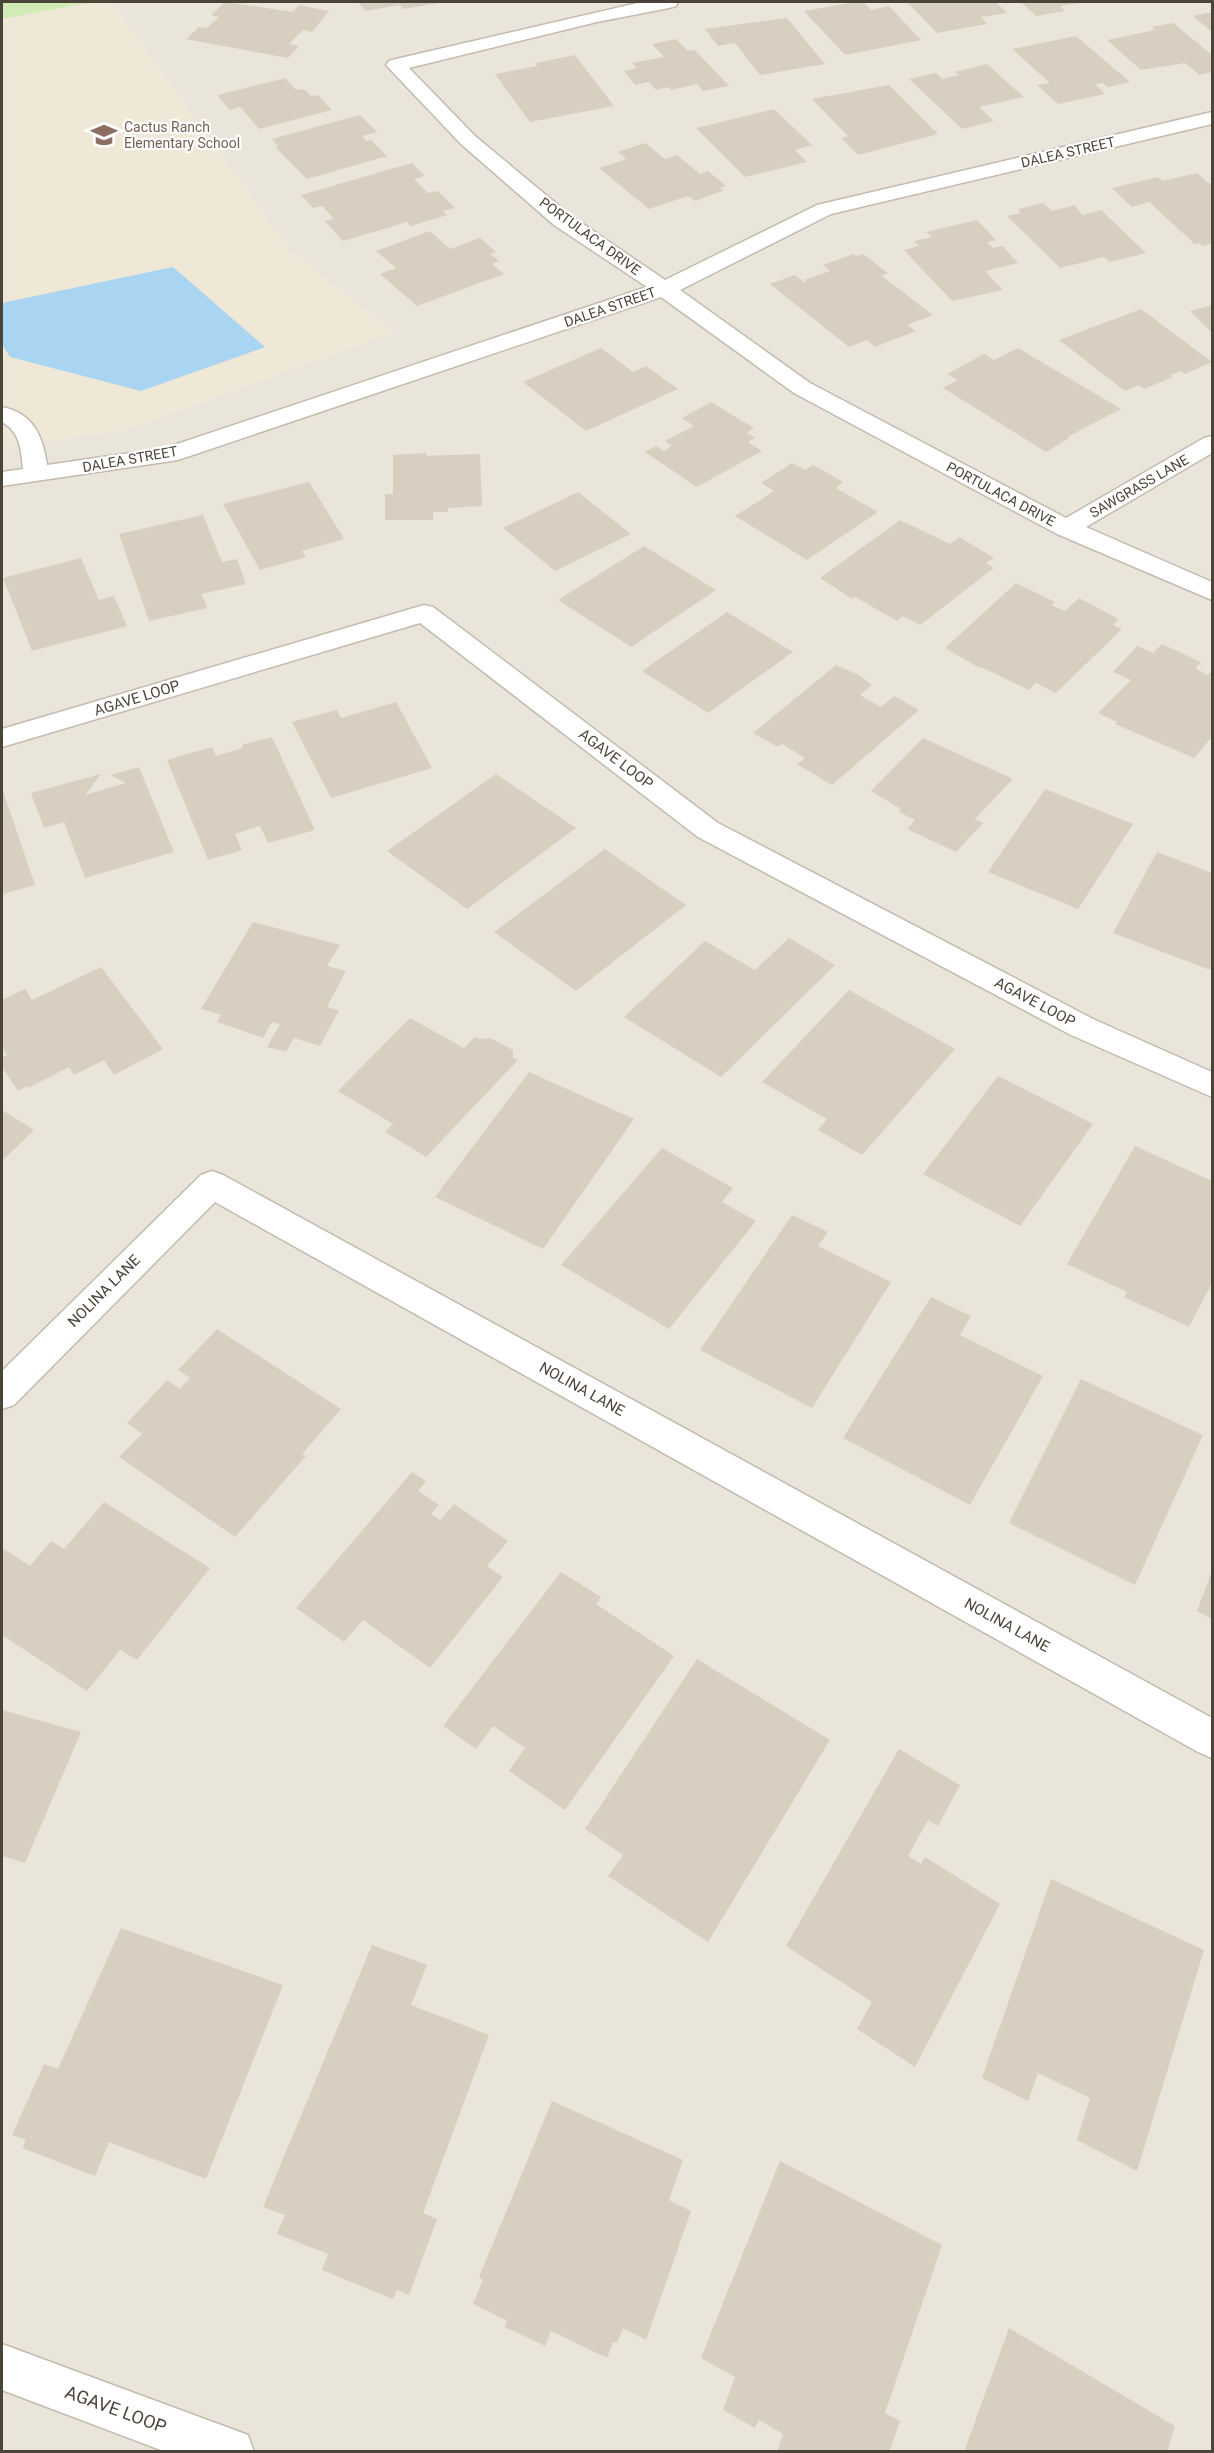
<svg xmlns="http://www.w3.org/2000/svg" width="1214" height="2453" viewBox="0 0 1214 2453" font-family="Roboto,sans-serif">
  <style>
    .residential { fill: #eae5da }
    .education { fill: #efe8d6 }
    .green { fill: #d2eab5 }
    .water { fill: #a9d4f2 }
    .building { fill: #d8cfc1 }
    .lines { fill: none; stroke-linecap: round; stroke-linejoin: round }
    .minor-casing { stroke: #c2bbae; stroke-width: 3 }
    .minor { fill: #fff; fill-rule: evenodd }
    .labels { text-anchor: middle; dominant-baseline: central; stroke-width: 4.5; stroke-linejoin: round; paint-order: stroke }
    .far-education-label { font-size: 14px; fill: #785e54; stroke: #fff; text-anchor: start }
    .far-street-label { font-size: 14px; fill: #4b4439; stroke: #fff }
    .street-label { font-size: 15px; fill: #4b4439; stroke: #fff }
    .near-street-label { font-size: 18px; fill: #4b4439; stroke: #fff }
  </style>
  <rect width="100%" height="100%" fill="#f6f3ec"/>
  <!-- residential -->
  <path class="residential" d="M111,2H1212V2451H2V447L126,430L393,332L290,251Z"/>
  <!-- education -->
  <path class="education" d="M95,2H111L290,251L393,332L126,430L2,447V19Z"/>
  <!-- green -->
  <path class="green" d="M2,2H95L2,19Z"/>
  <!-- water -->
  <path class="water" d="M173,267L265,347L141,391L10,357L2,344V303Z"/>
  <!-- building -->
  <g class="building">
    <path d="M225,2L293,12L299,5L329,11L312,32L303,30L289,44L299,46L288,58L186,39L199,27L207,28L219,17L211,15Z"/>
    <path d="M358,2H439V3L403,9L400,5L365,11Z"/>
    <path d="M855,2H863L871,10L889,6L921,40L845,55L804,11Z"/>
    <path d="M907,2H996L1007,13L981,17L987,24L937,33Z"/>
    <path d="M1021,2H1078L1079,3L1060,6L1065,11L1036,16Z"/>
    <path d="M1212,12V32L1193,16Z"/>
    <path d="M787,18L825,64L760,75L735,43L718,46L705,29Z"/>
    <path d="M1173,23L1212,55V72L1200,75L1185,63L1141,70L1107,40L1155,30L1152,27Z"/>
    <path d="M1076,36L1130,82L1108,87L1103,83L1095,84L1105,94L1058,104L1037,85L1050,83L1012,49Z"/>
    <path d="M676,39L688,51L695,50L729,86L703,91L697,84L671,90L668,87L656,90L649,82L635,85L624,71L637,68L632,63L664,57L652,44Z"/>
    <path d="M575,55L614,106L530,122L495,74L537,66L535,63Z"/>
    <path d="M987,64L1024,97L979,107L994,121L962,129L909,79L936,73L942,79L959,75L955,72Z"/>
    <path d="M285,78L296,90L304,89L311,96L318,95L332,110L259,129L240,107L230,110L217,95Z"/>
    <path d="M889,85L938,134L858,155L841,138L848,136L812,99Z"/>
    <path d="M774,109L812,145L795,150L807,162L745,177L696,128Z"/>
    <path d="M360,115L377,132L362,136L366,141L371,140L387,156L307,179L276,148L278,146L272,139Z"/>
    <path d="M645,143L665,159L677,155L700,174L708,171L726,186L720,188L723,191L695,201L688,196L649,209L599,168L626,159L618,152Z"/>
    <path d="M412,163L425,176L414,179L428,193L438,191L455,208L443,211L447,215L411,226L407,222L343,241L325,221L334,219L322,206L313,208L301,195Z"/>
    <path d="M1197,173L1212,186V243L1203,246L1199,243L1195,244L1149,202L1132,207L1112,188L1158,177L1162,181Z"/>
    <path d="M1043,203L1052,211L1075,205L1082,215L1101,210L1146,253L1110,262L1104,257L1060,268L1007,216L1021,213L1018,209Z"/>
    <path d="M977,220L996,240L987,242L993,248L1002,246L1018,263L985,271L1003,290L952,301L904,250L919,246L914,241L932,237L926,232Z"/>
    <path d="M430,231L450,249L480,238L496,252L490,254L499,261L492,264L504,274L417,306L380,274L396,268L376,251Z"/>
    <path d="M854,254L856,256L863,254L888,273L882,276L933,315L907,325L916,331L875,347L867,340L849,347L770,284L795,275L805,283L807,282L804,280L830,271L823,265Z"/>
    <path d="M1212,305V333L1190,311Z"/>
    <path d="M1141,309L1212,362L1185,374L1181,371L1170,375L1173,377L1144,389L1139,385L1125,391L1059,340Z"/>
    <path d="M601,348L633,372L646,366L678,389L586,431L523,382Z"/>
    <path d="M1018,348L1121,409L1067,437L1069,438L1046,452L943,388L958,380L947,374L984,354L994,360Z"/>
    <path d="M711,402L754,428L747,433L755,438L748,442L762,451L697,487L645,452L656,446L664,451L672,446L665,441L694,426L682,418Z"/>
    <path d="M426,453V456L480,454L482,506L448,508V512H433V520H385V494H393V455Z"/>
    <path d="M792,463L805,470L813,465L843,482L836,488L878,512L807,560L735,516L774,491L761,483Z"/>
    <path d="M309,482L344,539L302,551L306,557L260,570L223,504Z"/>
    <path d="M578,492L631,534L555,571L503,528Z"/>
    <path d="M203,515L222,562L237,559L246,584L202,594L207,608L149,621L119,534Z"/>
    <path d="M900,520L950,544L959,537L994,558L986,563L994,568L920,625L903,616L897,621L855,597L852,599L820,578Z"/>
    <path d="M644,546L716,590L631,647L558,600Z"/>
    <path d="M81,558L99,600L114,596L127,626L32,651L3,578Z"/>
    <path d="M1016,583L1055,602L1051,605L1065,611L1079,598L1118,619L1113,625L1122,629L1056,693L1036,683L1029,690L983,668L978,667L945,648Z"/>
    <path d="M727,612L793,652L708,713L642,671Z"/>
    <path d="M1162,644L1201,662L1195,668L1208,675L1212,670V737L1194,758L1115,724L1117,722L1098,713L1131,680L1113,672L1137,646L1153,653Z"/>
    <path d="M836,665L859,675L872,685L860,695L881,707L894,696L919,710L832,785L797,764L805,758L782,744L778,747L753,733Z"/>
    <path d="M396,702L432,768L331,798L292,722L337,710L341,718Z"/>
    <path d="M272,737L315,830L268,843L260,826L235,834L242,850L208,860L167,760L212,747L216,756L243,748L242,745Z"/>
    <path d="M923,738L1013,779L975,819L983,823L956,852L907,829L915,820L899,812L901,809L871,791Z"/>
    <path d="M139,767L174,852L85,878L64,822L44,828L31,793L101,774L85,795L126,783L110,775Z"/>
    <path d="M496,774L576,828L467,909L387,851Z"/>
    <path d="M2,788L35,885L2,894Z"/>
    <path d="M1045,789L1133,824L1078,909L988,872Z"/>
    <path d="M605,849L686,905L576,991L494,932Z"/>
    <path d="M1157,852L1212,873V964L1210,970L1113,933Z"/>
    <path d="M253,922L340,945L327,966L346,971L327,1007L339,1010L320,1046L294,1038L286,1052L267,1047L280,1024L272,1022L263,1038L217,1022L221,1015L201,1009Z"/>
    <path d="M789,938L835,965L721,1077L624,1017L705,941L755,970Z"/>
    <path d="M101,967L163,1049L114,1075L104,1060L74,1075L69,1067L28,1088L27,1086L18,1091L2,1067V1057L7,1055L2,1047V1000L25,989L32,1000Z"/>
    <path d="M849,990L955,1049L862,1155L818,1130L827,1119L762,1082Z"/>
    <path d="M410,1018L464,1048L475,1037L479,1039L490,1038L513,1050V1058L518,1060L426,1157L385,1132L393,1124L338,1091Z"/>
    <path d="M529,1072L634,1119L543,1249L435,1197Z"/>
    <path d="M998,1076L1093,1124L1020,1226L923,1174Z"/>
    <path d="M2,1110L34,1130L2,1161Z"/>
    <path d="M1135,1146L1212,1181V1283L1189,1327L1124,1297L1127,1292L1067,1264Z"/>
    <path d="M662,1148L733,1188L722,1202L756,1221L669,1329L561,1265Z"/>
    <path d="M792,1215L828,1232L818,1246L891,1282L812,1408L700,1350Z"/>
    <path d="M931,1297L971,1316L960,1335L1043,1376L970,1505L843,1438Z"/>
    <path d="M217,1329L341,1409L302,1454L306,1456L235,1537L119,1457L142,1434L127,1423L167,1380L180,1389L190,1378L178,1370Z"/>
    <path d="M1081,1379L1203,1435L1135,1585L1009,1523Z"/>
    <path d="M412,1472L426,1481L418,1491L439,1505L431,1514L440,1520L454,1504L508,1541L487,1566L503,1577L430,1668L363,1620L344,1642L296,1608Z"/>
    <path d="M104,1502L210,1568L137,1660L120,1650L87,1691L2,1635V1553L4,1549L30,1566L51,1541L64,1549Z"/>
    <path d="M1212,1571V1619L1197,1611Z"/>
    <path d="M561,1572L601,1597L596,1604L674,1656L565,1810L509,1771L525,1748L493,1726L476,1749L443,1726Z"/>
    <path d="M697,1659L830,1740L708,1942L608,1876L623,1855L585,1829Z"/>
    <path d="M2,1710L81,1732L25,1863L2,1856Z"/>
    <path d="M899,1749L960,1785L938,1826L928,1820L908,1856L921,1864L925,1857L1000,1904L915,2067L857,2029L872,2002L786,1946Z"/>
    <path d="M1051,1879L1204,1950L1137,2171L1077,2140L1090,2098L1038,2073L1028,2101L982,2078Z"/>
    <path d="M121,1928L283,1985L206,2179L109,2142L95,2176L22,2148L26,2140L12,2135L44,2064L58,2069Z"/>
    <path d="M372,1945L427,1965L411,2005L489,2035L423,2213L437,2219L409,2295L397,2290L393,2299L322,2270L328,2254L277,2234L285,2215L263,2207Z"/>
    <path d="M552,2101L683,2160L669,2200L691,2211L646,2340L623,2328L617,2343L613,2342L607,2358L551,2331L545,2346L505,2327L507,2321L473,2304L483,2280L479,2277Z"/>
    <path d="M780,2161L942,2245L885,2413L900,2421L889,2452H777L783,2434L759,2420L755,2428L723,2410L735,2377L701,2358Z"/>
    <path d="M1009,2328L1175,2426L1167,2452H964Z"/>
  </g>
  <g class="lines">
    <!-- minor casing -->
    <g class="minor-casing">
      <g id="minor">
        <path d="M642,2H678L676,6L669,8L597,22L409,68L475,136L570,215L665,280L817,205L1212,112V124L831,214L680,290L810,383L1066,518L1204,438L1212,436V453L1086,527L1212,582V600L1057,534L794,393L661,297L178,460L2,486V472L23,469C21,449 20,432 2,422V407C33,413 43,436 47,465L165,448L647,287L554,225L461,144L386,65L389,61L396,59Z"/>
        <path d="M424,605L433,607L718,823L1093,1019L1212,1072V1097L1071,1035L698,837L420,623L2,747V729Z"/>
        <path d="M212,1171L223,1175L1212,1718V1758L1198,1752L215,1202L14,1405L2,1409V1371L201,1175Z"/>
        <path d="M2,2344L248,2435L254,2452H166L2,2390Z"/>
      </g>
    </g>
    <!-- minor -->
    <use href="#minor" class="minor"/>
  </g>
  <!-- icons -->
  <defs>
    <g id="school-bare" transform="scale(2.07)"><path d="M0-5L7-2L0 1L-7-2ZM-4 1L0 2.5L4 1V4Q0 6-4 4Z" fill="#8d6e63" stroke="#fff" stroke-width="2.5" paint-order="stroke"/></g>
  </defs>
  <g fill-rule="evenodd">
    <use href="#school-bare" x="104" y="135"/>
  </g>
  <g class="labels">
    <!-- far-education labels -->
    <g class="far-education-label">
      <text x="124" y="127">Cactus Ranch<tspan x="124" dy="16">Elementary School</tspan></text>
    </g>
    <!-- far-street labels -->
    <g class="far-street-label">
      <text transform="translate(1068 152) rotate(-13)">DALEA STREET</text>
      <text transform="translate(590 236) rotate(36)">PORTULACA DRIVE</text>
      <text transform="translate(610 307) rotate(-19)">DALEA STREET</text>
      <text transform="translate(130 459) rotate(-10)">DALEA STREET</text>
      <text transform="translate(1139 486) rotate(-30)">SAWGRASS LANE</text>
      <text transform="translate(1001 494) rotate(28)">PORTULACA DRIVE</text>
    </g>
    <!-- street labels -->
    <g class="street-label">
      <text transform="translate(137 698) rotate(-17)">AGAVE LOOP</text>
      <text transform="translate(616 759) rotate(37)">AGAVE LOOP</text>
      <text transform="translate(1035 1002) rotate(28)">AGAVE LOOP</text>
      <text transform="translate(104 1291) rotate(-45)">NOLINA LANE</text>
      <text transform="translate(582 1389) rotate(29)">NOLINA LANE</text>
      <text transform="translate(1007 1625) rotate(29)">NOLINA LANE</text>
    </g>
    <!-- near-street labels -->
    <g class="near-street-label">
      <text transform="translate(116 2409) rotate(20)">AGAVE LOOP</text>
    </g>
  </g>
  <!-- border -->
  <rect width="1214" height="2453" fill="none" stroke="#4b4439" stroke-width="6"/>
</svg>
